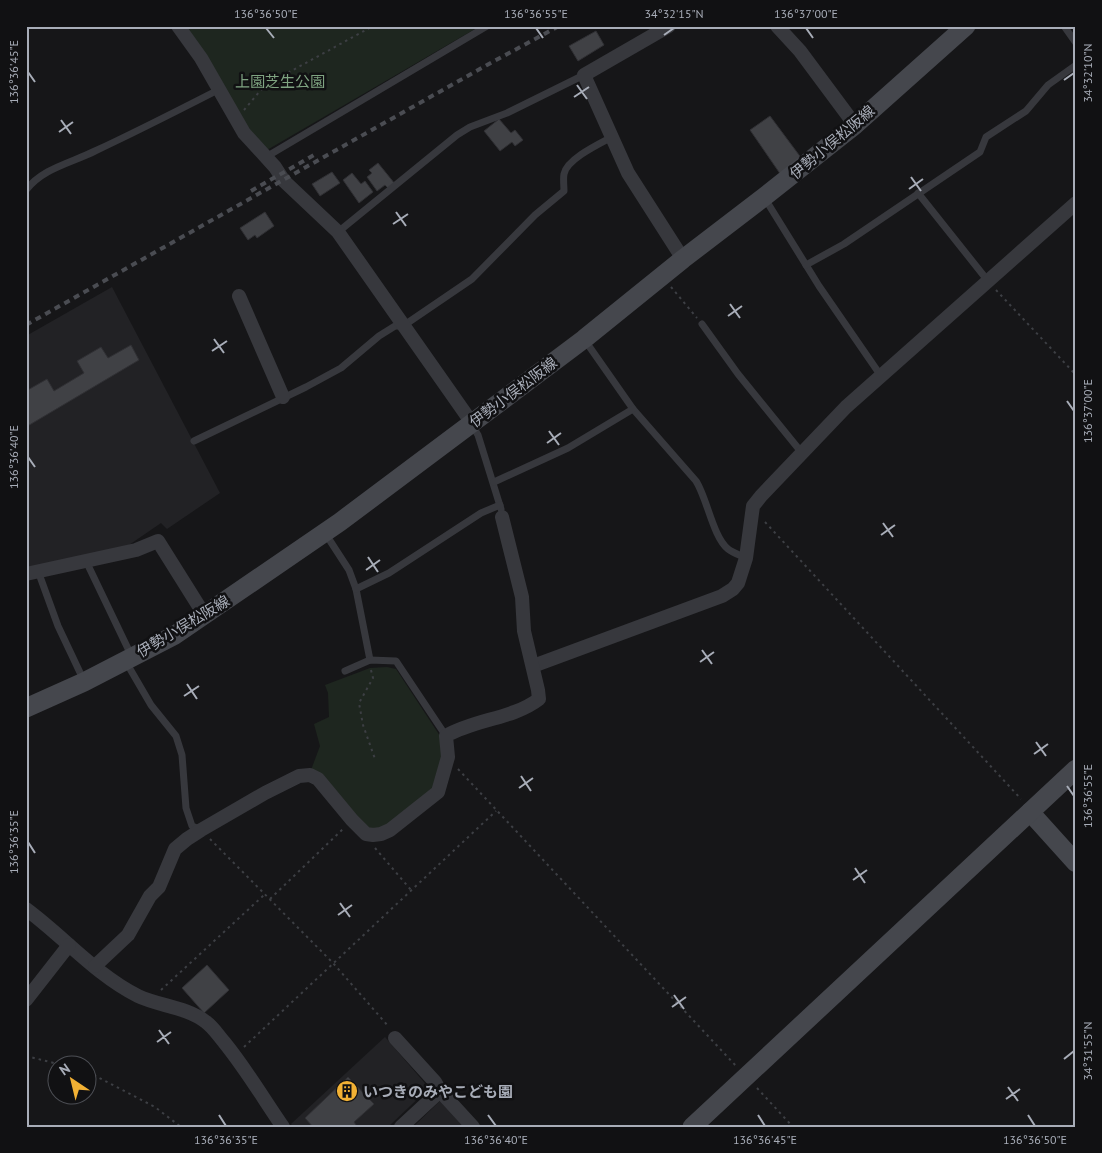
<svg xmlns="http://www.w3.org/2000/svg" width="1102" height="1153" viewBox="0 0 1102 1153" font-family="'PT Sans','Noto Sans JP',sans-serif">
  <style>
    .built { fill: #222225 }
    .green { fill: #1e261f }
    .building { fill: #404145; stroke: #303034 }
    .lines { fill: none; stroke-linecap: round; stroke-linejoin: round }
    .path { stroke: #3d3f44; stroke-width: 2; stroke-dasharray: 2.5 4; stroke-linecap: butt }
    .lane { stroke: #37383d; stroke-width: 7 }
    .street { stroke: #37383d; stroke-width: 14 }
    .secondary { stroke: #45474d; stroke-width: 19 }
    .rail { stroke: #4a4c52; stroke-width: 4; stroke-dasharray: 6 5; stroke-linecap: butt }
    .ticks { fill: none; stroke: #a8adb8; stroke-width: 2 }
    .labels { text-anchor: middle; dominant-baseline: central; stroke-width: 5; stroke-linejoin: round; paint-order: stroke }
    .park-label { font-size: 15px; fill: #7fa381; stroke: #111113 }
    .street-label { font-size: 15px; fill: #a8adb8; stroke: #111113 }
    .poi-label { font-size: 15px; font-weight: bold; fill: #a8adb8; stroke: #111113; text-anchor: start }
    .neatline { fill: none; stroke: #a8adb8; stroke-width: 2 }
    .ticks-label { font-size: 12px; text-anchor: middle; fill: #a8adb8 }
  </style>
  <rect width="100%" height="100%" fill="#161618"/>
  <!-- built -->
  <g class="built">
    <path d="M112,287L220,493L167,529L161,523L126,547L26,568V336Z"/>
    <path d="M385,1037L429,1088L388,1127H293L291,1124Z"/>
    <path d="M441,1100L467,1127H413Z"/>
  </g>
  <!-- green -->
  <g class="green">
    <path d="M183,26H480L267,150L253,135Z"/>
    <path d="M387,667L396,669L440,736L443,759L434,791L387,828L369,832L311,770L320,746L314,724L329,717L328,693L325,685L370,668Z"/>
  </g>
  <!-- building -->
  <g class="building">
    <path d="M596,31L604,45L578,61L569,46Z"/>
    <path d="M770,116L802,159L781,175L750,130Z"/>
    <path d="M499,119L511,133L515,130L523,140L515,146L512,142L500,151L484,131Z"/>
    <path d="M378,163L395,184L389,189L385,185L377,191L367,177L372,173L369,170Z"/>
    <path d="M332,172L340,183L320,196L312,184Z"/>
    <path d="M352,173L361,184L365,181L373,192L359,203L343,180Z"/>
    <path d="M265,212L274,226L257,238L255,235L248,240L240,228Z"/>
    <path d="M131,345L139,360L26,427V391L47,379L54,391L84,373L77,361L101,347L108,358Z"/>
    <path d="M207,965L229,990L204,1013L182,988Z"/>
    <path d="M348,1077L374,1104L354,1122L356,1125L354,1127H313L305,1118Z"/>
  </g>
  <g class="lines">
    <!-- path -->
    <g class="path">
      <path d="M244,110L260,91L273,81L373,26"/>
      <path d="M671,287L697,318"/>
      <path d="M996,290L1076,375"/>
      <path d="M765,522L1021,799"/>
      <path d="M371,670L373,678L359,703L363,725L375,759"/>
      <path d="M458,769L737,1067"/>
      <path d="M210,839L333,963L389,1027"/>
      <path d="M375,848L411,890"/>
      <path d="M270,899L344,828"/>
      <path d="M161,990L264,895"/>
      <path d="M244,1047L496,811"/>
      <path d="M26,1056L66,1066"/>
      <path d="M88,1072L155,1107L181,1127"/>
      <path d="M757,1088L793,1127"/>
    </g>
    <!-- lane -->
    <g class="lane">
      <path d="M1064,26L1076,43"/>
      <path d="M266,157L487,26"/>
      <path d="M26,190C43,168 71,163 95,151C136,132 177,111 218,90"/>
      <path d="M918,193L988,281"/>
      <path d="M764,197L819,286L881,376"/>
      <path d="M338,232L457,135L470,127L507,113L584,75"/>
      <path d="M806,265L844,244L980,152L986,137L1026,111L1048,85L1076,65"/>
      <path d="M702,324L738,374L802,453"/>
      <path d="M584,339L633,409L696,481C707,498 713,537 728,549C733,553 740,555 746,558"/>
      <path d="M472,425L478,435L501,509"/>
      <path d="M194,441L306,387L341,368L379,336L395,326H403L472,279L535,215L564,191C564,186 563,179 564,174C567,159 599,144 612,137"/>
      <path d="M494,482L568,448L633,409"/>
      <path d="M325,533L349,570L356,589L370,660"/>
      <path d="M86,561L132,657"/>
      <path d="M38,571L58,626L84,681"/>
      <path d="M356,589L389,573L481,513L500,505"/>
      <path d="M126,662L151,705L176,736L182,755L186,808L192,826L201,830"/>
      <path d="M345,671L370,660L396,661L446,736"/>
    </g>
    <!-- street -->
    <g class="street">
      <path d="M178,26L201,58L244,133L275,167L284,181L338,232L472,423"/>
      <path d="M669,26L584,75L628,173L683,259"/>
      <path d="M777,26L800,51L855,125"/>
      <path d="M239,296L283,397"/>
      <path d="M26,574L136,550L158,541L205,616"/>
      <path d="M533,666L722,596L733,589L738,583L746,558L753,506L761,496L846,407L1076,203"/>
      <path d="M26,909C64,937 96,975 138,996C159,1006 187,1007 206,1022C213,1027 218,1035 224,1042C246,1069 263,1098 283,1127"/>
      <path d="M95,966L128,935L150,896L159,887L175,849L187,839L201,830L265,793L299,776L310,775L318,779L352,820L366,834L373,835L381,834L390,830L438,792L448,757L446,736C475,719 513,719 539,699L538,690L524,631L522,597L502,517"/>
      <path d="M26,1000L69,945"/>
      <path d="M395,1038L435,1082L440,1091L473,1127"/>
      <path d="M401,1127L440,1091"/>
    </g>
    <!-- secondary -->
    <g class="secondary">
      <path d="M26,708L84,682L175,635L340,522L584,339L683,259L764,197L855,125L966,26"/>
      <path d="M1030,812L1076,863"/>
      <path d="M692,1127L1076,769"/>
    </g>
    <!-- rail -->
    <g class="rail">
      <path d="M251,191L314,155"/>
      <path d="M26,325L487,65L559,26"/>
    </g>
  </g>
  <!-- ticks -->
  <path class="ticks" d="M266,28L274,38M536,28L543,38M806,28L813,38M664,35L674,28M28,72L35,82M1064,80L1074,73M577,85L587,99M574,97L589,87M61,120L71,134M59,132L73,122M911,177L921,191M909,189L923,179M396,212L406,226M393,224L408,214M730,304L740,318M728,316L742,306M214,339L224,353M212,351L227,341M1067,401L1074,411M549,431L559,445M547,443L561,433M28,457L35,467M883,523L893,537M881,535L895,525M368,557L378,572M366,570L380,560M702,650L712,664M700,662L714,652M187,684L197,699M184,696L199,686M1036,742L1046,756M1034,754L1048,744M521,776L531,791M1067,786L1074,796M519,788L533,778M28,842L35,853M855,868L865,883M853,880L867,870M340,903L350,917M338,915L352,905M674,995L684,1009M672,1007L686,997M159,1030L169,1044M157,1042L171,1032M1064,1059L1074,1051M1008,1087L1018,1101M1006,1099L1020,1089M219,1115L226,1126M488,1115L496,1126M758,1115L765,1126M1028,1115L1035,1126"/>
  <!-- icons -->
  <defs>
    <g id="building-disc" transform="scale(1.125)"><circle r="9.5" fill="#f2b134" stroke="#111113"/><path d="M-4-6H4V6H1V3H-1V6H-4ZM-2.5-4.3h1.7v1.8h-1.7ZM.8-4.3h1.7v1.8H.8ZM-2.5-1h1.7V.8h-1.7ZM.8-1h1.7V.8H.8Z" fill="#111"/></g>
  </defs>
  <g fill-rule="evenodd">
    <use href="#building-disc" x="347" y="1091"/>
  </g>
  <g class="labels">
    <!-- park labels -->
    <g class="park-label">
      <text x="280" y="81">上園芝生公園</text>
    </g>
    <!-- street labels -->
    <g class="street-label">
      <text transform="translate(832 142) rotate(-40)">伊勢小俣松阪線</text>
      <text transform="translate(513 392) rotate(-37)">伊勢小俣松阪線</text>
      <text transform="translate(183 626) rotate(-31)">伊勢小俣松阪線</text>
    </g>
    <!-- poi labels -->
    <g class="poi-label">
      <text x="363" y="1091">いつきのみやこども園</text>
    </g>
  </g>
  <!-- border -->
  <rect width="1102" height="1153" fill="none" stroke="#111113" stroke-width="55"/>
  <!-- north arrow -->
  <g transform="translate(72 1080) rotate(325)"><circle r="24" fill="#111113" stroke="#4d4f55"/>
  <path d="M0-4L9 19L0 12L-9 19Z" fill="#f2b134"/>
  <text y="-8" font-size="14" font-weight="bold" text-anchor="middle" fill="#a8adb8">N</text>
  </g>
  <rect x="28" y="28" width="1046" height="1098" class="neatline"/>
  <g class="ticks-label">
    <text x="266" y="18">136°36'50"E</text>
    <text x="536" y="18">136°36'55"E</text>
    <text x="674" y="18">34°32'15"N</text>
    <text x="806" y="18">136°37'00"E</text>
    <text transform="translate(14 72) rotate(-90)" y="4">136°36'45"E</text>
    <text transform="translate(1088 73) rotate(-90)" y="4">34°32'10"N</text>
    <text transform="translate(1088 411) rotate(-90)" y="4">136°37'00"E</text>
    <text transform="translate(14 457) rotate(-90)" y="4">136°36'40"E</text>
    <text transform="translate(1088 796) rotate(-90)" y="4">136°36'55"E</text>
    <text transform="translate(14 842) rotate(-90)" y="4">136°36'35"E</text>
    <text transform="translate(1088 1051) rotate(-90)" y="4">34°31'55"N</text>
    <text x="226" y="1144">136°36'35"E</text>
    <text x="496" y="1144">136°36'40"E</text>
    <text x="765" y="1144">136°36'45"E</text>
    <text x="1035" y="1144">136°36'50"E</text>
  </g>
</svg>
